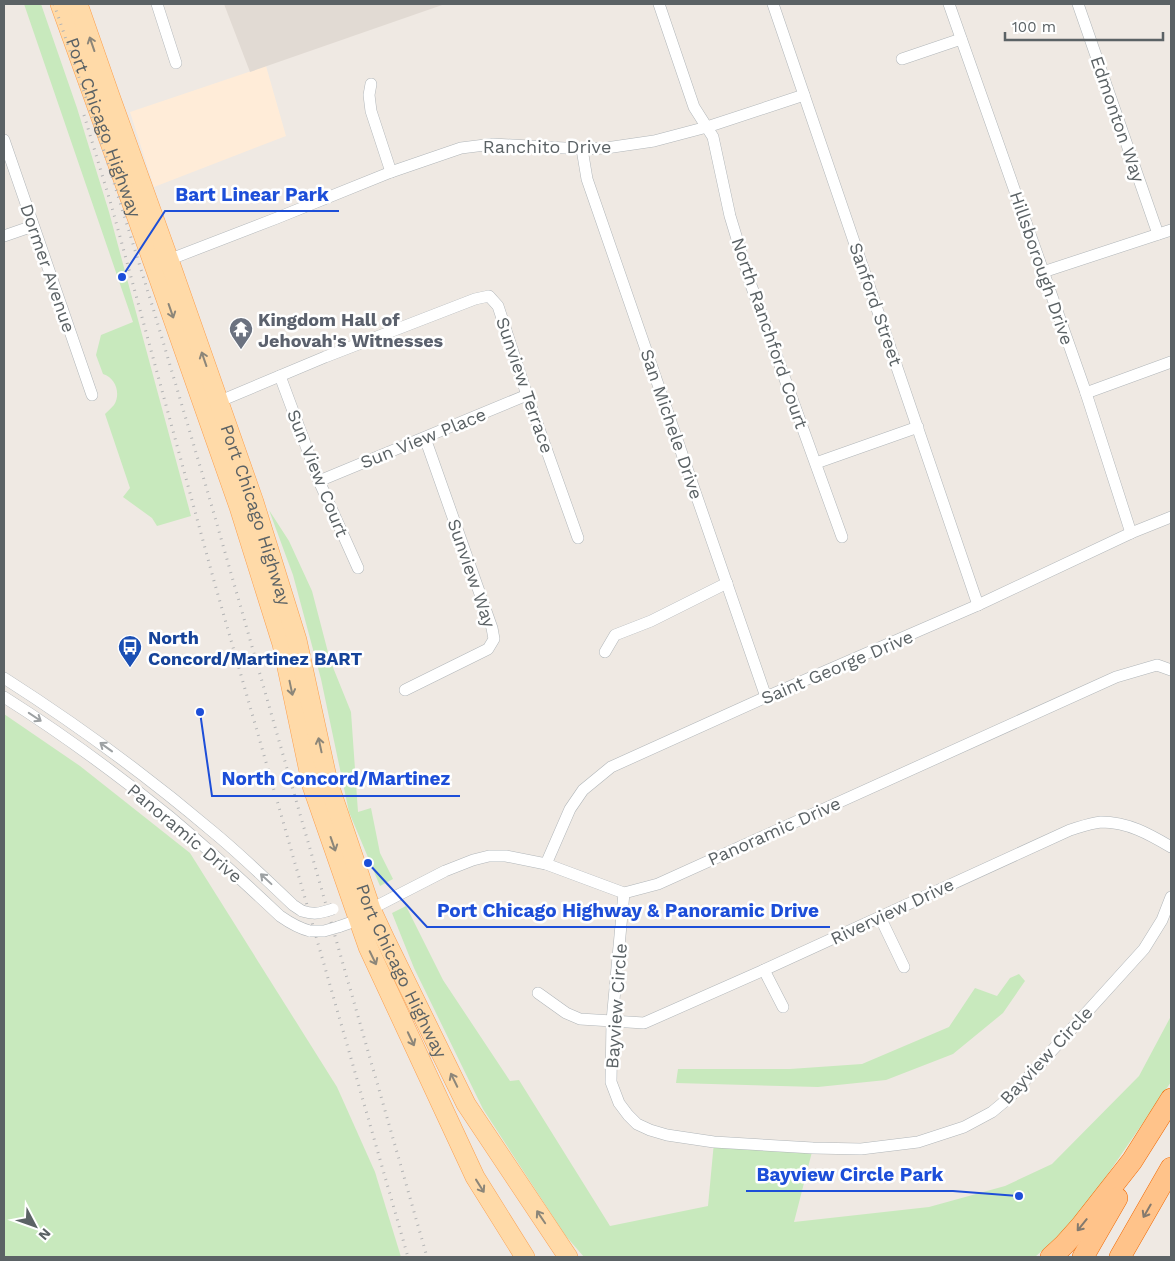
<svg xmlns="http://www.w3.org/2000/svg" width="1175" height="1261" viewBox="0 0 1175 1261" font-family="'Work Sans',sans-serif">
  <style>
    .commercial { fill: #ffecd8 }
    .education { fill: #e1dad3 }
    .green { fill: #c8e9bd }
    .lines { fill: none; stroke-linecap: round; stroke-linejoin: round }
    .street-casing { stroke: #b1b6b9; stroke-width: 12 }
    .primary-casing { stroke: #fc9f4e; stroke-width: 20 }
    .highway-casing { stroke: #f26800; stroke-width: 22 }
    .street { stroke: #fff; stroke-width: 11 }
    .primary { stroke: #ffdaa8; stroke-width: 19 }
    .highway { stroke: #ffc38a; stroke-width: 21 }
    .rail { stroke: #b2b3b4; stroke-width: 3; stroke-dasharray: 1 6; stroke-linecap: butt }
    .street-bridge-casing { stroke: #b1b6b9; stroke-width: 12; stroke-linecap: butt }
    .street-bridge { stroke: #fff; stroke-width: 11 }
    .oneway { stroke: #8c8679 }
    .oneway2 { stroke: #9da1a3 }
    .oneway3 { stroke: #847a6e }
    .labels { text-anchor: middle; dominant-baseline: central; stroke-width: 5; stroke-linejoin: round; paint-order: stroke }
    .street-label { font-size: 18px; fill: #5b6265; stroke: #fff }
    .worship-label { font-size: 18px; font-weight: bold; fill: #5b616d; stroke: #fff; text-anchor: start }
    .transit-label { font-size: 18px; font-weight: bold; fill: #164399; stroke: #fff; text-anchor: start }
    .leader { fill: none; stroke: #1d4ed8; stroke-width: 2 }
    .callout-dot { fill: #1d4ed8; stroke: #fff; stroke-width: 2 }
    .callout-label { font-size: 19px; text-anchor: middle; font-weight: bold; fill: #1d4ed8; stroke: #fff; stroke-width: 5; stroke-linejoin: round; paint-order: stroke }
  </style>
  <rect width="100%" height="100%" fill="#efe9e3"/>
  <!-- commercial -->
  <path class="commercial" d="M266,66L286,136L154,187L130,112Z"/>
  <!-- education -->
  <path class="education" d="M224,4H445L250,72Z"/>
  <!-- green -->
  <g class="green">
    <path d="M24,4H41L77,108L109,212L191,516L157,526L152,518L123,497L130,488L105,414C107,412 111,408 114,405C121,394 116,378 103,374L96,355L101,335L133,322Z"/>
    <path d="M269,510L289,541L312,591L330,660L351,712L358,812L371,808L380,853L393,879L380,886L349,812L321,679L293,575Z"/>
    <path d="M4,714L80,766L190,853L337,1087L375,1172L401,1257H4Z"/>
    <path d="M406,906L443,980L510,1081L519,1080L610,1226L708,1206L714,1142L813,1148L794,1222L929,1207L1005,1186L1052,1164L1139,1076L1171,1016V1082L1090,1200L1073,1223L1035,1257H584L565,1235L483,1109L414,968L392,913Z"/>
    <path d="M1019,974L1025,981L1003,1013L953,1054L886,1080L818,1087L676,1083L678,1069H790L862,1064L949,1027L975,988L997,996L1010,978Z"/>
  </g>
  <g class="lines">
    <!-- street casing -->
    <g class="street-casing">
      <g id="street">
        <path d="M157,4L176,63"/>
        <path d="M659,4L694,107L713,137L730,216L751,285L842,537"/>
        <path d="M773,4L978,605"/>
        <path d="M949,4L1086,393L1131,533"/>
        <path d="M1078,4L1158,234"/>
        <path d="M902,59L961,39"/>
        <path d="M371,84L369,95L371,111L391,172"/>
        <path d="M4,140L92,395"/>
        <path d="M582,149L587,179L766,697"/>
        <path d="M4,236L33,226"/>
        <path d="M163,262L277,218L391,172L461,148L493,144L582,149L606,148L654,141L707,127L804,95"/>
        <path d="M1043,272L1171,230"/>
        <path d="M280,376L319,481L358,568"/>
        <path d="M1086,393L1171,362"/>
        <path d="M213,404L325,357L475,299L489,296L498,306L527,395L578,538"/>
        <path d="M816,463L918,427"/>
        <path d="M319,481L527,395"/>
        <path d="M605,652L615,635L651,621L727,583"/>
        <path d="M4,678C76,724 146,775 212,831C240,854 267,880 293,905L302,911"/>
        <path d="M405,690L488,649L494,639L492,628L425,438"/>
        <path d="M4,697C61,733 117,774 170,817C208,849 244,882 280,916C290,923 298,928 310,931"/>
        <path d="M546,864L570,809L583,790L611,767L766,697L978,605L1131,533L1171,517"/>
        <path d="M624,893L612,1021L611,1082L619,1103L628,1115L637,1124L650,1130L667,1135L714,1142L813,1148L861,1149L918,1142L964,1127L992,1112L1010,1097L1144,949L1162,920L1171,897"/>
        <path d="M880,917L904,967"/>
        <path d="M338,927L358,920L371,909L445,871L473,860L489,856H506L546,864L624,893L658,884L1116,677L1157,665L1171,670"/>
        <path d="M764,970L783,1007"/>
        <path d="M538,993L566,1013L580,1019L644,1023L764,970L1070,830C1080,827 1091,823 1101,822C1128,822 1149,834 1171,847"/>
      </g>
    </g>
    <!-- primary casing -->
    <g class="primary-casing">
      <g id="primary">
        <path id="s1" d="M60,4L154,265L239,507L282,644L312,786L368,947L475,1177L525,1257"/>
        <path id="s2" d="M78,4L110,96L169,260L254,502L297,640L328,782L371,909L385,939L466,1104L568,1257"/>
      </g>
    </g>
    <!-- highway casing -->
    <g class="highway-casing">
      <g id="highway">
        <path d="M1051,1257L1064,1245L1081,1226L1132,1161L1171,1099"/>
        <path d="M1083,1257L1117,1198"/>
        <path d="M1120,1257L1171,1168"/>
      </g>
    </g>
    <!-- street -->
    <use href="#street" class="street"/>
    <!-- primary -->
    <use href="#primary" class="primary"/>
    <!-- highway -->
    <use href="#highway" class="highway"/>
    <!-- rail -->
    <g class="rail">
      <path d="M54,4L105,154L153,308L208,493L427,1257"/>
      <path d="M84,115L113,211L214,581L408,1257"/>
    </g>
    <!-- street-bridge casing -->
    <g class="street-bridge-casing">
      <g id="street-bridge">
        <path d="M302,911C315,915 320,913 333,909"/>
        <path d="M310,931H324L338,927"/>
      </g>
    </g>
    <!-- street-bridge -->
    <use href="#street-bridge" class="street-bridge"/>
  </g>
  <!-- one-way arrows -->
  <defs><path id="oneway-shaft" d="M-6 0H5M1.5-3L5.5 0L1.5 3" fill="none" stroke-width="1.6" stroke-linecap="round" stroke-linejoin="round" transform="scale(1.25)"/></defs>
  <g class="oneway">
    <use href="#oneway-shaft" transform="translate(92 44) rotate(-109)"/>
    <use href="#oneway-shaft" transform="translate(171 311) rotate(71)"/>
    <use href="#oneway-shaft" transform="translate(204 359) rotate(-109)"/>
    <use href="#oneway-shaft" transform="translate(291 688) rotate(78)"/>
    <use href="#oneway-shaft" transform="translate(320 745) rotate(-102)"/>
    <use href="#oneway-shaft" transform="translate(333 844) rotate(71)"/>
    <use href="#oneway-shaft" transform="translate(373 958) rotate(64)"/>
    <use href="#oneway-shaft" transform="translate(411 1039) rotate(65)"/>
    <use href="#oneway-shaft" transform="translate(454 1080) rotate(-116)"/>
    <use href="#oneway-shaft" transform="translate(480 1186) rotate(58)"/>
    <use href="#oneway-shaft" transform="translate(541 1217) rotate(-124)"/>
  </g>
  <g class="oneway2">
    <use href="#oneway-shaft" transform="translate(35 717) rotate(34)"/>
    <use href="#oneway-shaft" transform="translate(106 747) rotate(-144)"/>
    <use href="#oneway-shaft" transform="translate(266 879) rotate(-137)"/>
  </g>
  <g class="oneway3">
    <use href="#oneway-shaft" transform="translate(1147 1211) rotate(120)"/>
    <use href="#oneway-shaft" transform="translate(1082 1225) rotate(129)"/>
  </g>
  <!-- icons -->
  <defs>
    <g id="temple-pin" transform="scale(1.25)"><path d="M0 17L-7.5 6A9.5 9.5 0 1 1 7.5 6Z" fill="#6b7280" stroke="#fff"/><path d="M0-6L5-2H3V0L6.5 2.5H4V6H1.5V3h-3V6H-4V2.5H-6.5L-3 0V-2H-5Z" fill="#fff"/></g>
    <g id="bus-pin" transform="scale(1.25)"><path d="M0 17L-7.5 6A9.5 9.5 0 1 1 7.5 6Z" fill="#1a4fb4" stroke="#fff"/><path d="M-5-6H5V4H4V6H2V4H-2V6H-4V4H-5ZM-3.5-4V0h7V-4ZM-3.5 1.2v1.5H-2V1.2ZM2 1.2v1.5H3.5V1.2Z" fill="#fff"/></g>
  </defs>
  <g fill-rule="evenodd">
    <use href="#temple-pin" x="241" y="329"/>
    <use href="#bus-pin" x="130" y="647"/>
  </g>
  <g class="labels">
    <!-- street labels -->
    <g class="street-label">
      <text transform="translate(1118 119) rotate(71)">Edmonton Way</text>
      <text stroke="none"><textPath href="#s1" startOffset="131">Port Chicago Highway</textPath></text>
      <text x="547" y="146">Ranchito Drive</text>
      <text transform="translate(48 268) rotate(71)">Dormer Avenue</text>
      <text transform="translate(1042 268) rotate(71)">Hillsborough Drive</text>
      <text transform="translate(876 304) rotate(71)">Sanford Street</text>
      <text transform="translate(770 333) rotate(71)">North Ranchford Court</text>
      <text transform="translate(525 385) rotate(71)">Sunview Terrace</text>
      <text transform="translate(672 424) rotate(71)">San Michele Drive</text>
      <text transform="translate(423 438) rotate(-22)">Sun View Place</text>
      <text transform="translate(318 473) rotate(68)">Sun View Court</text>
      <text stroke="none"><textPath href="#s2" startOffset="541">Port Chicago Highway</textPath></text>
      <text transform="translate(472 573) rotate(71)">Sunview Way</text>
      <text transform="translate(837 667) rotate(-23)">Saint George Drive</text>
      <text transform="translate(774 831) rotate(-24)">Panoramic Drive</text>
      <text transform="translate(185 833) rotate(40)">Panoramic Drive</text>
      <text transform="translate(892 911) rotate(-25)">Riverview Drive</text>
      <text stroke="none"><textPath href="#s2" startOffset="1021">Port Chicago Highway</textPath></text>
      <text transform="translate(616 1006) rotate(-86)">Bayview Circle</text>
      <text transform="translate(1046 1055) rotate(-47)">Bayview Circle</text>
    </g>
    <!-- worship labels -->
    <g class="worship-label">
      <text x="258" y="319">Kingdom Hall of<tspan x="258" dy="21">Jehovah's Witnesses</tspan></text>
    </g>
    <!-- transit labels -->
    <g class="transit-label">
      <text x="148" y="637">North<tspan x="148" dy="21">Concord/Martinez BART</tspan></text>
    </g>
  </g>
  <!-- callouts -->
  <path class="leader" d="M122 277L165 211H339M200 712L212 796H460M368 863L427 927H830M1019 1196L953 1191H746"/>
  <g class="callout-dot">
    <circle cx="122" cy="277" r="5"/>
    <circle cx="200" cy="712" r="5"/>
    <circle cx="368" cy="863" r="5"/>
    <circle cx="1019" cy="1196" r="5"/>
  </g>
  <g class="callout-label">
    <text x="252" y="201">Bart Linear Park</text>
    <text x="336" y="785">North Concord/Martinez</text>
    <text x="628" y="917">Port Chicago Highway &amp; Panoramic Drive</text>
    <text x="850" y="1181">Bayview Circle Park</text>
  </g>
  <!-- border -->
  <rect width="1175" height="1261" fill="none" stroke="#5b6265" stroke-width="10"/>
  <!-- north arrow -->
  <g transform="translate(35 1226) rotate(131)" stroke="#ffffff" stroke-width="4" paint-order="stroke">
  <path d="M0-4L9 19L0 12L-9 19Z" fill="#5b6265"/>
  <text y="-8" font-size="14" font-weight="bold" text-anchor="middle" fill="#5b6265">N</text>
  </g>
  <!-- scale -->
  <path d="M1005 32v8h158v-8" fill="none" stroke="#5b6265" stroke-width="2.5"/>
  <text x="1012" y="32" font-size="15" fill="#5b6265" stroke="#ffffff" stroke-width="4" paint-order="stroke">100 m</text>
</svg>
